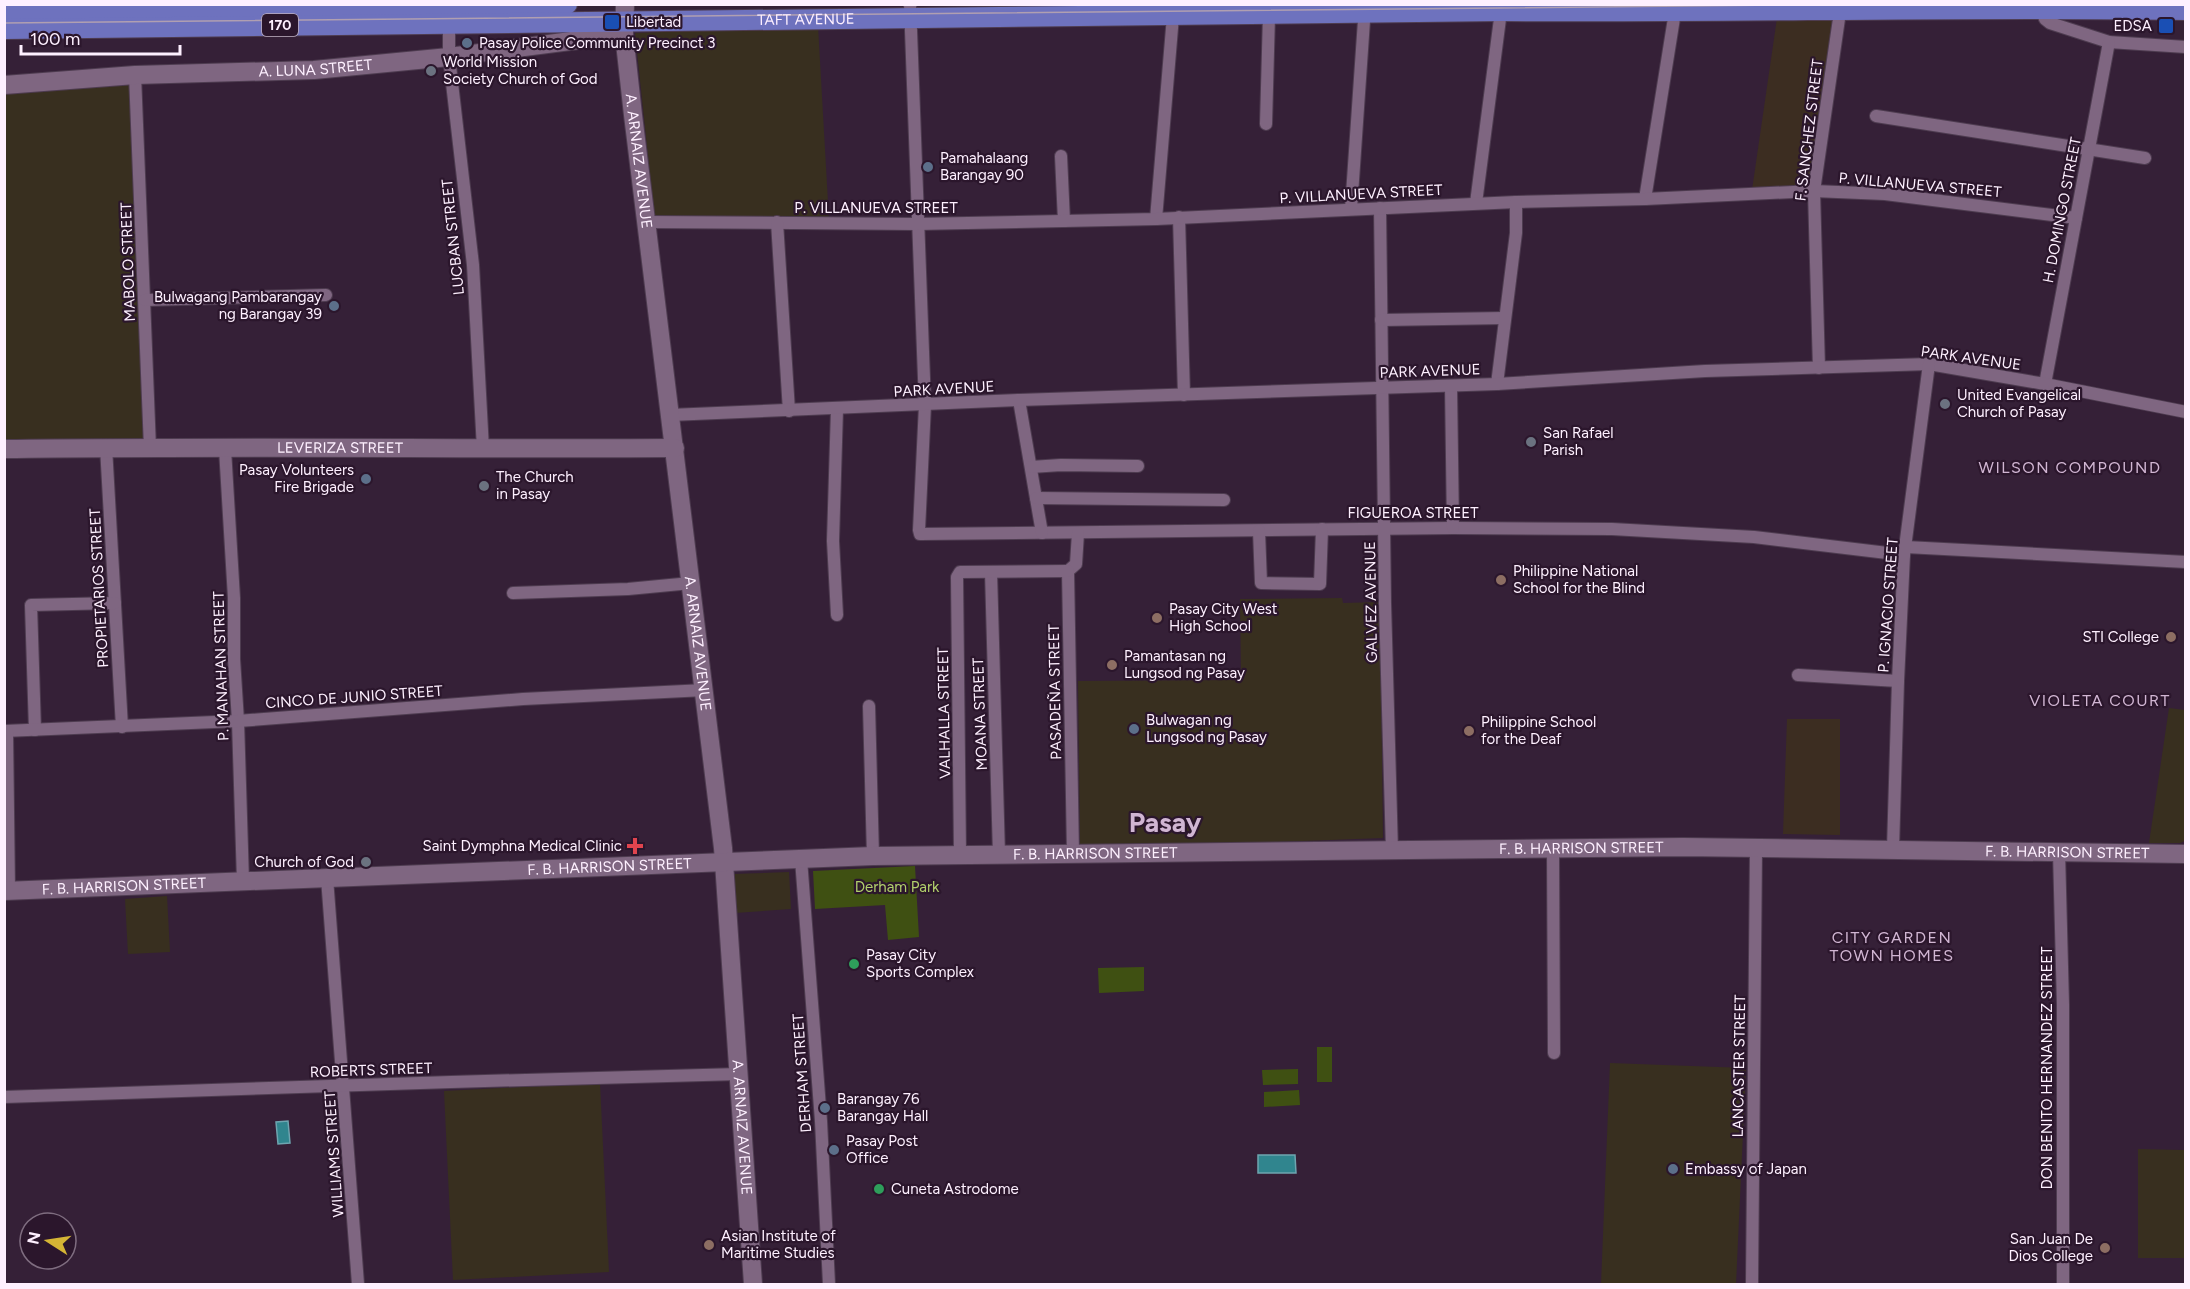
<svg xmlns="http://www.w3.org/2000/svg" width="2190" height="1289" viewBox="0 0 2190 1289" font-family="Figtree,sans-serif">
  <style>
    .commercial { fill: #382f1f }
    .industrial { fill: #3c2d21 }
    .green { fill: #3f5012 }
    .water { fill: #30858e; stroke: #6ea5b0; stroke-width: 1.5 }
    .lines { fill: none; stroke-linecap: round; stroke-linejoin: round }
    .street-casing { stroke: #4e3c50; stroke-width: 14 }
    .secondary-casing { stroke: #4e3c50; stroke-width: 20 }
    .primary-casing { stroke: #4e3c50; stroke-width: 22 }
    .street { stroke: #7f6681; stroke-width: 12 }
    .secondary { stroke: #7f6681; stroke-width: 18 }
    .primary { stroke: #6e72be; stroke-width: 20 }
    .tram { stroke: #b09fb1; stroke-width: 1.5 }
    .transit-dot { fill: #1a4fb4; stroke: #2b162c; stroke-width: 2 }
    .service-dot { fill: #5c6f8a; stroke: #2b162c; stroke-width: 2 }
    .worship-dot { fill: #6b7280; stroke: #2b162c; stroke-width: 2 }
    .education-dot { fill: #8d6e63; stroke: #2b162c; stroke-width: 2 }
    .health-dot { fill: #e0444e; stroke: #2b162c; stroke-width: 2 }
    .leisure-dot { fill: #2e9e5b; stroke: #2b162c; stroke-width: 2 }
    .labels { text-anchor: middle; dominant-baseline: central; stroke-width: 4.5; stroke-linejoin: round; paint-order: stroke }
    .shield { fill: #2b162c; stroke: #bfafc0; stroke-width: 1.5 }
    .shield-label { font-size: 14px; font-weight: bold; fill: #fef0ff }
    .street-label { font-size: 15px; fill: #fef0ff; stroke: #2b162c }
    .poi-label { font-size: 15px; fill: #fef0ff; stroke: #2b162c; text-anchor: start }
    .park-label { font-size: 15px; fill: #b1d06c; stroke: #2b162c }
    .neighbourhood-label { font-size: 16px; letter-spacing: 1.5px; fill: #d1b6d3; stroke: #2b162c }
    .town-label { font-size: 27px; font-weight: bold; fill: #d1b6d3; stroke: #2b162c }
  </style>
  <rect width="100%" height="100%" fill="#352037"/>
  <!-- commercial -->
  <g class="commercial">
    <path d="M818,26L829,220L655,222L635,33Z"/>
    <path d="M131,80L146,439L5,446L4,90Z"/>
    <path d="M1342,598L1343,603L1380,602L1383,838L1252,843L1080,846L1078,681L1241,680L1240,599Z"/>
    <path d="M2169,708L2185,710V841L2180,843H2149Z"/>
    <path d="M789,872L791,909L735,913L733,874Z"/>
    <path d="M167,896L170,952L128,954L125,899Z"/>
    <path d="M1610,1063L1746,1068L1736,1284H1601Z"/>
    <path d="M600,1083L609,1272L453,1280L444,1091Z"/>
    <path d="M2138,1149L2184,1150L2185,1258H2138Z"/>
  </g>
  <!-- industrial -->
  <g class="industrial">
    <path d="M1777,18H1833L1809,187L1752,190Z"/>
    <path d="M1787,719H1840V835L1783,834Z"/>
  </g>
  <!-- green -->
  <g class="green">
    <path d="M915,866L919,937L888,940L885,905L815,909L813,871Z"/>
    <path d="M1144,967V991L1099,993L1098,968Z"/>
    <rect x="1317" y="1047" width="15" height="35"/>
    <path d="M1298,1069V1084L1263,1085L1262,1070Z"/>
    <path d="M1299,1090L1300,1105L1264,1107V1092Z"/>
  </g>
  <!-- water -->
  <g class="water">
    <path d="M288,1121L290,1143L278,1144L276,1122Z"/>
    <path d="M1258,1155H1295L1296,1173H1258Z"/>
  </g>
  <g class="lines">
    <!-- street casing -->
    <g class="street-casing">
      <g id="street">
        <path d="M910,4L925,405L919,530L920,534L1453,528L1612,529L1754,537L1904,555"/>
        <path d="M2039,5L2045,19L2050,23L2109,42L2186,47"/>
        <path d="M444,18L449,28V57L473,265L483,449"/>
        <path d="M135,75L150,448"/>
        <path d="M1876,116L2145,158"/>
        <path d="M1266,124L1269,15"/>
        <path d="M1061,156L1064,221"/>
        <path d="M1645,199L1675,12"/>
        <path d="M1476,203L1501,11"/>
        <path d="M1380,208L1385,603L1392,851"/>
        <path d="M1351,209L1365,6"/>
        <path d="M1179,217L1184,395"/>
        <path d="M1156,219L1173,16"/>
        <path d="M646,222L917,224L1156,219L1516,202L1645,199L1814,191L1885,194L2076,218"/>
        <path d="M777,222L789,411"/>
        <path d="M145,300L326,295"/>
        <path d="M1381,320L1505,318"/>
        <path d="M1819,368L1814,191L1841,5"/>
        <path d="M1497,384L1516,233V202"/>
        <path d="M2045,384L2109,42"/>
        <path d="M1451,386L1453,528"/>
        <path d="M1019,400L1042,533"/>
        <path d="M837,409L833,541L837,615"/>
        <path d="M670,415L1019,400L1497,384L1705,371L1929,364L2045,384L2186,412"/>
        <path d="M106,447L122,727"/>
        <path d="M225,449L234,598V659L238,721L243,881"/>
        <path d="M1031,467L1061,465L1138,466"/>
        <path d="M1036,498L1224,500"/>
        <path d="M1259,531L1261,583L1320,584L1322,529"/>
        <path d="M1906,547L2186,562"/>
        <path d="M1068,571L1073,854"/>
        <path d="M1068,571L1076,564L1078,533"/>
        <path d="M991,572L999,855"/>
        <path d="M513,593L628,589L691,583"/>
        <path d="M1798,675L1898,681"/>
        <path d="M869,706L873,856"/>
        <path d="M35,730L31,605L115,603"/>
        <path d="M4,731L238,721L523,699L705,690"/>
        <path d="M7,731L9,891"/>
        <path d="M1553,849L1554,1053"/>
        <path d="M1893,849L1898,681L1904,555L1929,364"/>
        <path d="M2059,852L2063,1005V1284"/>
        <path d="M960,855L957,577L960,572L1068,571"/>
        <path d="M801,859L821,1121L829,1284"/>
        <path d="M327,878L358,1284"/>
        <path d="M4,1097L451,1082L739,1074"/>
        <path d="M1752,1284L1756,848"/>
      </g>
    </g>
    <!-- secondary casing -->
    <g class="secondary-casing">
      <g id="secondary">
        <path id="s1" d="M625,4L624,34L633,115L723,848L753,1284"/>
        <path id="s2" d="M4,85L135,75L314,70L449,57L624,34"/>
        <path id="s3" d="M4,449C228,446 451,449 675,448"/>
        <path id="s4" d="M4,891L873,856L1683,847L2186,854"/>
      </g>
    </g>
    <!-- primary casing -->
    <g class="primary-casing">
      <g id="primary">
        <path d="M4,13L567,4"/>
        <path id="s5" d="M4,29L1501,11C1729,13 1957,6 2186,10"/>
      </g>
    </g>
    <!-- street -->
    <use href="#street" class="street"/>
    <!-- secondary -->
    <use href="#secondary" class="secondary"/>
    <!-- primary -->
    <use href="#primary" class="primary"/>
    <!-- tram -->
    <path class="tram" d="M4,23L1888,4"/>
  </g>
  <!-- markers -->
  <g class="transit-dot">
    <rect x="604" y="14" width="16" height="16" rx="3"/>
    <rect x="2158" y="18" width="16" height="16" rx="3"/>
  </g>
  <g class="service-dot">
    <circle cx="467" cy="43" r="6"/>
    <circle cx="928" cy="167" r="6"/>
    <circle cx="334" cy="306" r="6"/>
    <circle cx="366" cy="479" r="6"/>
    <circle cx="1134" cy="729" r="6"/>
    <circle cx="825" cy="1108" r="6"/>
    <circle cx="834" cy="1150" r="6"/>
    <circle cx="1673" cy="1169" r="6"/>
  </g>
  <g class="worship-dot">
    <circle cx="431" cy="71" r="6"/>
    <circle cx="1945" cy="404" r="6"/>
    <circle cx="1531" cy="442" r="6"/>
    <circle cx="484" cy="486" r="6"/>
    <circle cx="366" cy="862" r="6"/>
  </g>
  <g class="education-dot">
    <circle cx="1501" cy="580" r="6"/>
    <circle cx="1157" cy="618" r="6"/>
    <circle cx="2171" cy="637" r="6"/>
    <circle cx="1112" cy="665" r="6"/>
    <circle cx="1469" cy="731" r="6"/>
    <circle cx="709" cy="1245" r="6"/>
    <circle cx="2105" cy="1248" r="6"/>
  </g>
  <path class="health-dot" d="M632 837h6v6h6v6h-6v6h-6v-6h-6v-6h6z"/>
  <g class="leisure-dot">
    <circle cx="854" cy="964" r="6"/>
    <circle cx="879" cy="1189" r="6"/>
  </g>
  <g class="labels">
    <!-- shield labels -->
    <rect class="shield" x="262" y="14" width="36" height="22" rx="4.5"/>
    <g class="shield-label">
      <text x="280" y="25">170</text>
    </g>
    <!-- street labels -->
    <g class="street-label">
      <text stroke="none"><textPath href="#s5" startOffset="802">TAFT AVENUE</textPath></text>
      <text stroke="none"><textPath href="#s2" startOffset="312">A. LUNA STREET</textPath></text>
      <text transform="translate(1809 130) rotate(-83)">F. SANCHEZ STREET</text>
      <text stroke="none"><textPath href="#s1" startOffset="158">A. ARNAIZ AVENUE</textPath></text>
      <text transform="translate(1920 185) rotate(5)">P. VILLANUEVA STREET</text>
      <text transform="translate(1361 194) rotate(-3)">P. VILLANUEVA STREET</text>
      <text x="876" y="208">P. VILLANUEVA STREET</text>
      <text transform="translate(2062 210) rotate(-79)">H. DOMINGO STREET</text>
      <text transform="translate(453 237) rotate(-96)">LUCBAN STREET</text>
      <text transform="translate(128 262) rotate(-92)">MABOLO STREET</text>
      <text transform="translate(1971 358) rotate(8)">PARK AVENUE</text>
      <text transform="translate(1430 371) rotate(-2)">PARK AVENUE</text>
      <text transform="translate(944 389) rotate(-3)">PARK AVENUE</text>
      <text stroke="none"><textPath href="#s3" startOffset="336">LEVERIZA STREET</textPath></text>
      <text x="1413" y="513">FIGUEROA STREET</text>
      <text transform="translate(99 588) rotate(-93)">PROPIETARIOS STREET</text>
      <text transform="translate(1371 602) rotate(-91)">GALVEZ AVENUE</text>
      <text transform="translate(1888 605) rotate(-86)">P. IGNACIO STREET</text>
      <text stroke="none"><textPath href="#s1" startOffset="644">A. ARNAIZ AVENUE</textPath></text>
      <text transform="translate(221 666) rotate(-92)">P. MANAHAN STREET</text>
      <text transform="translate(1055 692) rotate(-91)">PASADEÑA STREET</text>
      <text transform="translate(354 697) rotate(-4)">CINCO DE JUNIO STREET</text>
      <text transform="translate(944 713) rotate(-91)">VALHALLA STREET</text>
      <text transform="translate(980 714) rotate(-92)">MOANA STREET</text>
      <text stroke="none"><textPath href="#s4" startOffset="1578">F. B. HARRISON STREET</textPath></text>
      <text stroke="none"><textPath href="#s4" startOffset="2064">F. B. HARRISON STREET</textPath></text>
      <text stroke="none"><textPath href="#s4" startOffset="1092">F. B. HARRISON STREET</textPath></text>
      <text stroke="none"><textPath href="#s4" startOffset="606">F. B. HARRISON STREET</textPath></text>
      <text stroke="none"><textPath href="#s4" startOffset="120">F. B. HARRISON STREET</textPath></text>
      <text transform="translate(1739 1066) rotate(-89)">LANCASTER STREET</text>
      <text transform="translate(2047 1068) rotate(-90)">DON BENITO HERNANDEZ STREET</text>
      <text transform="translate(371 1070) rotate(-2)">ROBERTS STREET</text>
      <text transform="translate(802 1073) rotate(-94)">DERHAM STREET</text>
      <text stroke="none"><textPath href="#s1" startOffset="1130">A. ARNAIZ AVENUE</textPath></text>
      <text transform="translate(334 1154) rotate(-94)">WILLIAMS STREET</text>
    </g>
    <!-- poi labels -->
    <g class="poi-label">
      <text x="626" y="22">Libertad</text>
      <text x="2152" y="26" text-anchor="end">EDSA</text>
      <text x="479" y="43">Pasay Police Community Precinct 3</text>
      <text x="443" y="62">World Mission<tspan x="443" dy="17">Society Church of God</tspan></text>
      <text x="940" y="158">Pamahalaang<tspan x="940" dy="17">Barangay 90</tspan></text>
      <text x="322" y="297" text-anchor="end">Bulwagang Pambarangay<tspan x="322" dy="17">ng Barangay 39</tspan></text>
      <text x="1957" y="395">United Evangelical<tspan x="1957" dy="17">Church of Pasay</tspan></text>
      <text x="1543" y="433">San Rafael<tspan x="1543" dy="17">Parish</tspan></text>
      <text x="354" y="470" text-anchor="end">Pasay Volunteers<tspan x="354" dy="17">Fire Brigade</tspan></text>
      <text x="496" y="477">The Church<tspan x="496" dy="17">in Pasay</tspan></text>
      <text x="1513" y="571">Philippine National<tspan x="1513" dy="17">School for the Blind</tspan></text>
      <text x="1169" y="609">Pasay City West<tspan x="1169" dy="17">High School</tspan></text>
      <text x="2159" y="637" text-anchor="end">STI College</text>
      <text x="1124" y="656">Pamantasan ng<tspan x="1124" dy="17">Lungsod ng Pasay</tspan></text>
      <text x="1146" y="720">Bulwagan ng<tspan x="1146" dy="17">Lungsod ng Pasay</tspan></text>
      <text x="1481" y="722">Philippine School<tspan x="1481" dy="17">for the Deaf</tspan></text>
      <text x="622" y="846" text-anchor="end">Saint Dymphna Medical Clinic</text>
      <text x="354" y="862" text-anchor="end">Church of God</text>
      <text x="866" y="955">Pasay City<tspan x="866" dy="17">Sports Complex</tspan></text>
      <text x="837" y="1099">Barangay 76<tspan x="837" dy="17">Barangay Hall</tspan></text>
      <text x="846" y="1141">Pasay Post<tspan x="846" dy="17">Office</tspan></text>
      <text x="1685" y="1169">Embassy of Japan</text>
      <text x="891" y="1189">Cuneta Astrodome</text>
      <text x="721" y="1236">Asian Institute of<tspan x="721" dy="17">Maritime Studies</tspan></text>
      <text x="2093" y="1239" text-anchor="end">San Juan De<tspan x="2093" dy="17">Dios College</tspan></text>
    </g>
    <!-- park labels -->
    <g class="park-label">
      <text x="897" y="887">Derham Park</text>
    </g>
    <!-- neighbourhood labels -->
    <g class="neighbourhood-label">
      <text x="2070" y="467">WILSON COMPOUND</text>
      <text x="2100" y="700">VIOLETA COURT</text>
      <text x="1892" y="937">CITY GARDEN<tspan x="1892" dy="18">TOWN HOMES</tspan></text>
    </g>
    <!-- town labels -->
    <g class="town-label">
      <text x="1165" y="822">Pasay</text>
    </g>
  </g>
  <!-- border -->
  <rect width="2190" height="1289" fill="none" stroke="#fef0ff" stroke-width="12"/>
  <!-- north arrow -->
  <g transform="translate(48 1241) rotate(282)"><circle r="28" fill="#2b162c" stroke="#7f6d80" stroke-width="1.5"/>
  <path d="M0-4.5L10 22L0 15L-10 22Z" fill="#d5b535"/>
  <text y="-9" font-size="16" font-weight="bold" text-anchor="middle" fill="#fef0ff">N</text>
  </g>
  <!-- scale -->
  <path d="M21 45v9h159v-9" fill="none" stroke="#fef0ff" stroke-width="3"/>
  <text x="30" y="45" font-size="18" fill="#fef0ff" stroke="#2b162c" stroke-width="4.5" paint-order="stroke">100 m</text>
</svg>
